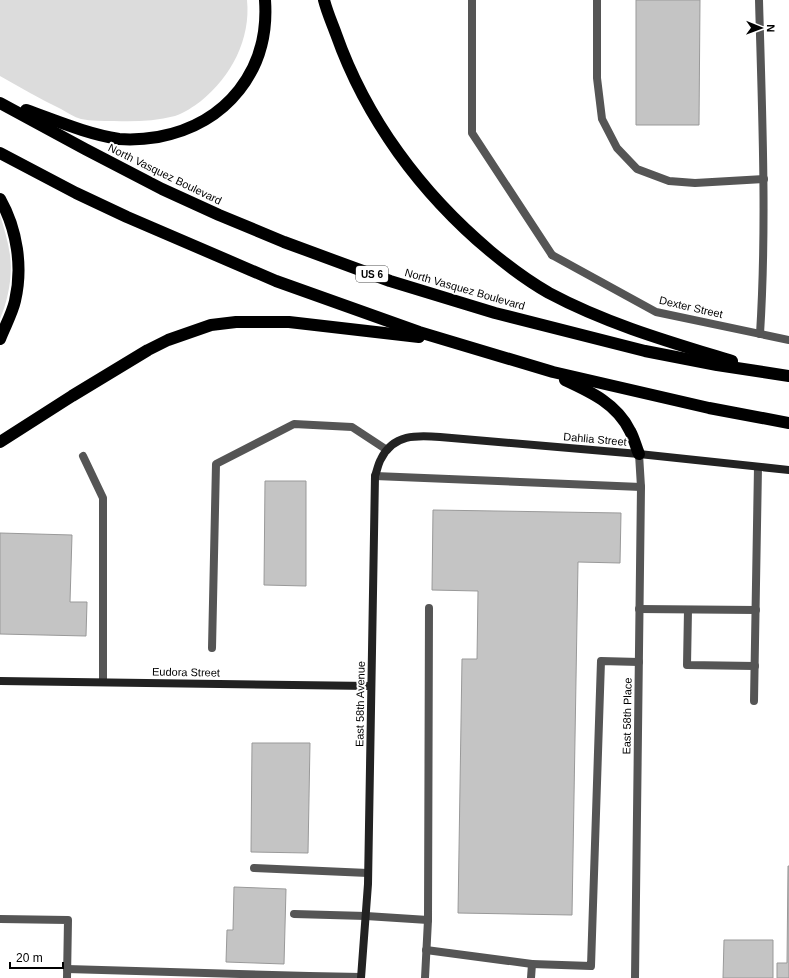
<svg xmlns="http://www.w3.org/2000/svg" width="789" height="978" viewBox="0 0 789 978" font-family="Helvetica,sans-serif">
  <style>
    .green { fill: #dcdcdc }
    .building { fill: #c4c4c4; stroke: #999 }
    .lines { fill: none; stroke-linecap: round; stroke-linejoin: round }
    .lane { stroke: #555; stroke-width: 8 }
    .street { stroke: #555; stroke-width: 8 }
    .secondary { stroke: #222; stroke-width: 8 }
    .highway { stroke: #000; stroke-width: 12 }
    .labels { text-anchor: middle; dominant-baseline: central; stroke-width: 4; stroke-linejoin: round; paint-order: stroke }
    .shield { fill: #fff; stroke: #4c4c4c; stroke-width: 1 }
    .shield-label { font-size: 10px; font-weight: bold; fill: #000 }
    .street-label { font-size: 11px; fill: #000; stroke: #fff }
  </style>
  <rect width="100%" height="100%" fill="#fff"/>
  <!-- green -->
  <g class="green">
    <path d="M0,0H247C251,39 231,77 201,101C193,107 184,113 175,116C155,121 134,122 114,121C103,121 91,121 81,119C74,117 68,113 61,109C40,99 20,87 0,76Z"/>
    <path d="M0,215C4,228 8,241 10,255C13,275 8,301 0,319Z"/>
  </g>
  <!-- building -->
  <g class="building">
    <path d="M636,0H700L699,125H636Z"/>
    <path d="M265,481H306V586L264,585Z"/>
    <path d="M433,510L621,513L620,563L578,562L572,915L458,913L462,659H477L478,591L432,590Z"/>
    <path d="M0,533L72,535L70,602H87L86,636L0,634Z"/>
    <path d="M252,743H310L308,853L251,852Z"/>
    <path d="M788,866H789V978H777V963H787Z"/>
    <path d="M234,887L286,889L284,964L226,962L227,930H233Z"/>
    <path d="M724,940H773V978H723Z"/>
  </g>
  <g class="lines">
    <!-- lane -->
    <g class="lane">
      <path d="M472,0V133L552,255"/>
      <path d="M597,0V78L602,119L617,148L637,169L669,181L695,183L764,179"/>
      <path d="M759,0C762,111 767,223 760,334"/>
      <path d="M83,456L103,498V682"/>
      <path d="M375,476L641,487"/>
      <path d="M639,609L756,610"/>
      <path d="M688,610L687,665L755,666"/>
      <path d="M212,648L216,464L294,424L352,427L387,450"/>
      <path d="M754,701L758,467"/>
      <path d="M254,868L368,873"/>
      <path d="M294,914L366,916L428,920L429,608"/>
      <path d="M0,919L68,920L67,978"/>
      <path d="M426,950L532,964L531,978"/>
      <path d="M532,964L591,966L601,661L639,662"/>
      <path d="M67,969L309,976"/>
      <path d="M309,978V976L361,977"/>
      <path d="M425,978L428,920"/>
    </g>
    <!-- street -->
    <g class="street">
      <path d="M552,255L656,312L789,340"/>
      <path d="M635,978L641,487L639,454"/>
    </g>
    <!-- secondary -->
    <g class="secondary">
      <path d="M0,681L371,686"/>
      <path d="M361,978L368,884L375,476C377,471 378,464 381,459C393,434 417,435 440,437L639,454L789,470"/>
    </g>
    <!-- highway -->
    <g class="highway">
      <path d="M324,0C327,12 332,23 336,34C366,119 421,193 490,251C508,266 528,281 549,293C607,324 670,342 732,361"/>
      <path d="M0,103L85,149L162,189L219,215L284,242L390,281L495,313L645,351L717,365L789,376"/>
      <path d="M26,110C57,121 87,134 119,139C132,140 146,139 158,137C227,124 270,70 265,0"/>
      <path d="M0,153L76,193L127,217L276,281L419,332L553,372L709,408L789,423"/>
      <path d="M0,199C17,229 23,267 15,301C12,314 5,326 0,339"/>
      <path d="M565,380C591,392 617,404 630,431C634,438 636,447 639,454"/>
      <path d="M0,442L72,396L148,350L168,340L211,325L236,322H289L419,337"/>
    </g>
  </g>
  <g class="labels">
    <!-- shield labels -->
    <rect class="shield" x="356" y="266" width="32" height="16" rx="3"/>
    <g class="shield-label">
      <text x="372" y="274">US 6</text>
    </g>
    <!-- street labels -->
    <g class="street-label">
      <text transform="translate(165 174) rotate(26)">North Vasquez Boulevard</text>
      <text transform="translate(465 289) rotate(16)">North Vasquez Boulevard</text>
      <text transform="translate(691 307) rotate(13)">Dexter Street</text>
      <text transform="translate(595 439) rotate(5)">Dahlia Street</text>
      <text transform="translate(186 672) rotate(1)">Eudora Street</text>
      <text transform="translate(360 704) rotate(-89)">East 58th Avenue</text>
      <text transform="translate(627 716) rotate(-89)">East 58th Place</text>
    </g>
  </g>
  <!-- north arrow -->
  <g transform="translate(761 28) rotate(91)" stroke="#ffffff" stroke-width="3" paint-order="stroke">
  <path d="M0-3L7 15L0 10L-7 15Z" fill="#000000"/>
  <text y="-6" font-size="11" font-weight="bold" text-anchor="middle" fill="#000000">N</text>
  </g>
  <!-- scale -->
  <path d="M10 962v6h53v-6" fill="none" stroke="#000000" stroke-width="2"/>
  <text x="16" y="962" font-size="12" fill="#000000" stroke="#ffffff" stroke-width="3" paint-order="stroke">20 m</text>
</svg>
